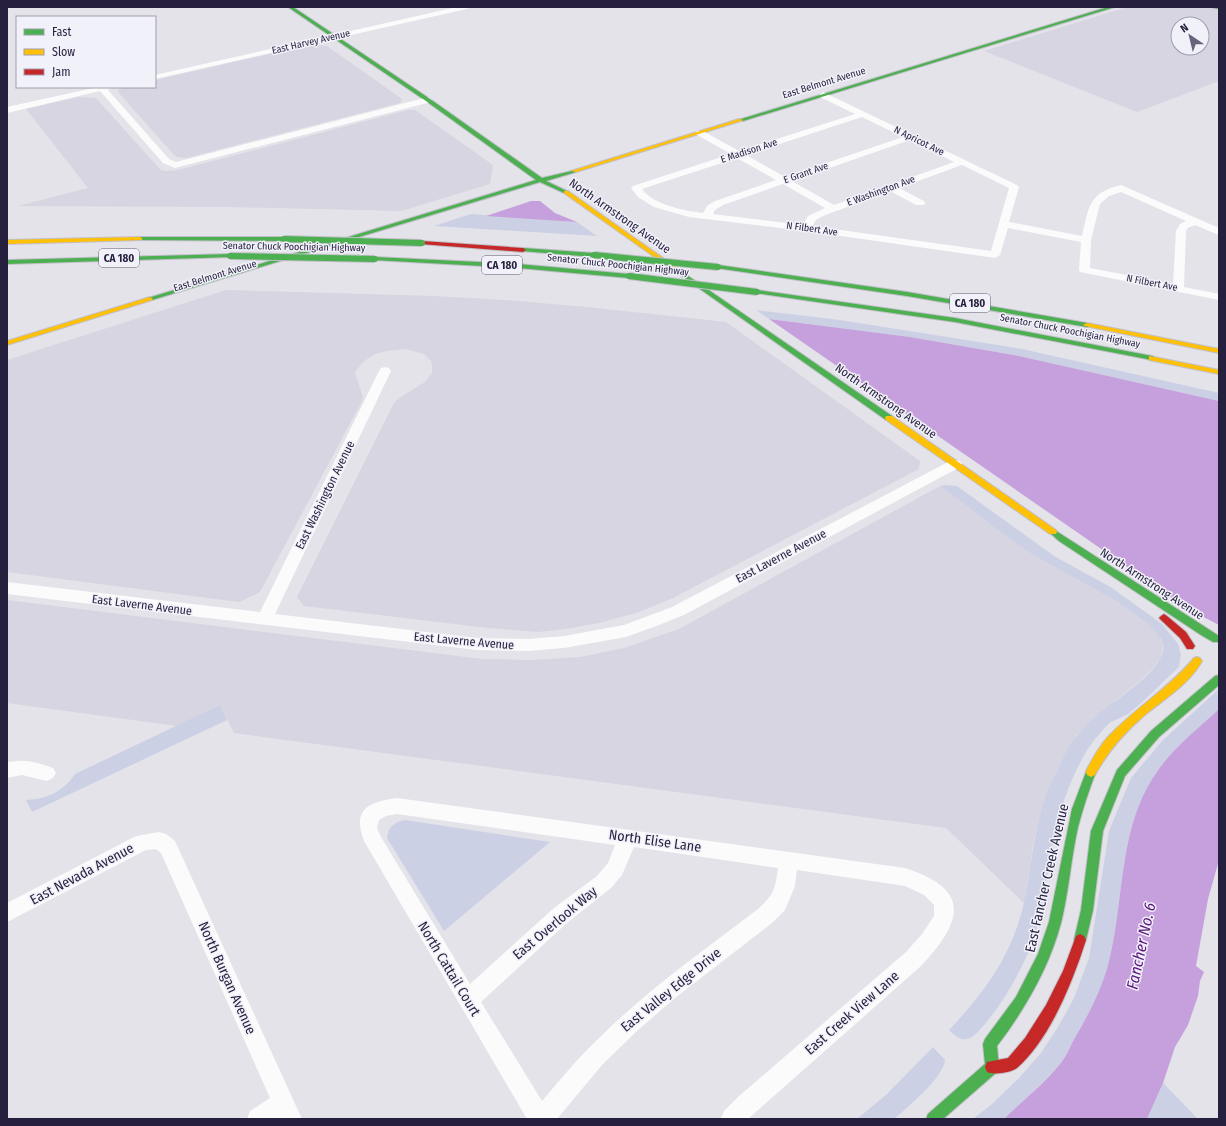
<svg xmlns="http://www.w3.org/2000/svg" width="1226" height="1126" viewBox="0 0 1226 1126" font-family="'Fira Sans Condensed',sans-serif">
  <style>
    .built { fill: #d6d5e1; fill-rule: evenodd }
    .green { fill: #cbd0e4 }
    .water { fill: #c6a0dc }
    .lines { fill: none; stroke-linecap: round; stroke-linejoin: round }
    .fast-casing { stroke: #c1bfc9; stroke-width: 2 }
    .slow-casing { stroke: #c1bfc9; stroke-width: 2 }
    .jam-casing { stroke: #c1bfc9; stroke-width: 2 }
    .street { fill: #fbfbfc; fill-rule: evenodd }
    .fast { fill: #4caf50; fill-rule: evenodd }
    .slow { fill: #ffc107; fill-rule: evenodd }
    .jam { fill: #c62828; fill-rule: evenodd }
    .fast-bridge-casing { stroke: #c1bfc9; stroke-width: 8; stroke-linecap: butt }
    .fast-bridge { stroke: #4caf50; stroke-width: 6 }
    .labels { text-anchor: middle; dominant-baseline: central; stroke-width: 3; stroke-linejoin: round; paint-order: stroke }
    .far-street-label { font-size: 10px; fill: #261f3e; stroke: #f1f1f9 }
    .shield { fill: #f1f1f9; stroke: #635e76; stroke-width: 1 }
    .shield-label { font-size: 11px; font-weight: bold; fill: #261f3e }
    .street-label { font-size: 12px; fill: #261f3e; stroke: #f1f1f9 }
    .near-street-label { font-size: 14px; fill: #261f3e; stroke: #f1f1f9 }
    .near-water-label { font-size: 16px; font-style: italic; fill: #5b157f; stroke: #f1f1f9 }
  </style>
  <rect width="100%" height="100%" fill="#e3e3e9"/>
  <!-- built -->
  <g class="built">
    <path d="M1127,7H1208L1219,11V81L1137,112L984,51ZM1178,24H1202V48H1178Z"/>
    <path d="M309,45L327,46L402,99L400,103L186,158L176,157L117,91L123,87H155V80Z"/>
    <path d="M79,97L96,98L157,166L161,170L167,171L178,170L408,110H415L493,165L490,184L401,211L229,207L18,206L88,188L26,109Z"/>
    <path d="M226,290L433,296L504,300L587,307L726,322L920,461L919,469L671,599L636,613L599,623L565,629L538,632L488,628L304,606L297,597L394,403L399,398L425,382L432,373V365L431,361L424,354L406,349L387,351L375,354L364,361L358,368L355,373L363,397L362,401L260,592L239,602L7,572V360Z"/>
    <path d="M940,486L1032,554L1085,583L1126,608L1156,630L1163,645L1161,657L1153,668L1135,685L1097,715L1076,736L1055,774L1044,803L1034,839L1024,903L946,828L234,733L220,705L177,726L7,703V600L482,659L531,660L580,657L624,648L679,629Z"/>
  </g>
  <!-- green -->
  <g class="green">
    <path d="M471,214L577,222L597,236L434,226Z"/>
    <path d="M756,310L840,320L1022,349L1219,393V401L1019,356L910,337L769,319Z"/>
    <path d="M945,485L957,486L1054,556L1112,588L1162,624L1178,644L1181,654L1179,667C1162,682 1146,700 1128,714C1123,717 1117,719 1111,722C1104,727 1091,744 1086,752C1073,774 1064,797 1058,822C1047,861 1045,909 1031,946C1020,973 1004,1001 985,1024C973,1038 965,1047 949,1030C985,992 1013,954 1024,902C1033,858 1035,811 1057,771C1063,760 1068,745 1077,736C1083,728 1090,721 1097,715C1113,701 1168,669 1163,644C1157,617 1058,570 1032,554C1000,533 971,508 940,486Z"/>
    <path d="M1219,689V709C1199,728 1175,746 1159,769C1116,827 1126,902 1107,969C1099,995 1086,1019 1072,1043C1069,1050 1065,1058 1060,1064C1044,1083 1022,1101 1004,1119H973L992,1104L1019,1078L1041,1053L1058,1027L1074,998L1089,958L1109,831L1131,778L1163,740Z"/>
    <path d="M220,705L227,720L32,812L26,800C47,799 63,792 75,774Z"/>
    <path d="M405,820L550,842L444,931L387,838C388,827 394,822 405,820Z"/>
    <path d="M933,1047L945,1060C943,1078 908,1107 894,1119H857L886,1095Z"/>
    <path d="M1163,1083L1198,1119H1147Z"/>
  </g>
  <!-- water -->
  <g class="water">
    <path d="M531,201H540L555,213L577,222L486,216Z"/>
    <path d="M769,319L910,337L1019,356L1219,401V625L1188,609Z"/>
    <path d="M1219,709V860L1208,899L1196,966L1204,972L1200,981L1198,996L1188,1025L1175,1047L1163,1083L1147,1119H1004C1022,1101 1044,1084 1060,1064C1065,1058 1069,1050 1072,1043C1086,1019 1099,995 1107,969C1126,902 1116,827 1159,769C1175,746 1199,728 1219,709Z"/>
  </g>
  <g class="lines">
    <!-- fast casing -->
    <g class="fast-casing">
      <g id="fast">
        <path d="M288,7H293L430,99L542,178L576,170V172L546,181L569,192L564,193L540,182L152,300H148V298L536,180L426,101Z"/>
        <path d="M1108,7H1115L743,121L738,120Z"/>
        <path d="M1213,7H1219V9L1213,8Z"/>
        <path d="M140,237H284L287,239L284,241L138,240V238Z"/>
        <path d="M523,248L594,253L597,255L594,257L521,251L520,250Z"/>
        <path d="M230,254L232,255V257L7,264V260Z"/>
        <path d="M375,257L518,264L629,274L632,276L629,278L518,268L373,260V258Z"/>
        <path d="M718,265L907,292L1087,323L1091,325L1087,327L907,296L716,268V266Z"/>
        <path d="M675,267L892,416L893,418L892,420H886L673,270L672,269Z"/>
        <path d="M757,290L955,318L1152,356L1156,358L1152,360L955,322L755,293V291Z"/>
        <path d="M1053,529L1219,636V642H1213L1201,635L1059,541L1049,532Z"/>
        <path d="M1219,675V685L1159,737L1125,776L1103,831L1093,910L1086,940L1084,944L1080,946L1076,944L1074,940L1081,910L1091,831L1117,770L1151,731L1215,676Z"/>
        <path d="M1091,767L1095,769L1096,772C1089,790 1083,808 1078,827C1071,858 1069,891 1061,923C1049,968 1025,1009 997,1046L999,1067L997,1072L943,1119H926L928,1114L985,1064L983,1044L985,1039L1016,997L1038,954L1049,922L1072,809L1086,772L1087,769Z"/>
      </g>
    </g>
    <!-- slow casing -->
    <g class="slow-casing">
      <g id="slow">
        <path d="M739,119L744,120L576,172L571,171Z"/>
        <path d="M564,191H568L677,268V270H673L564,193Z"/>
        <path d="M140,237L142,238V240L7,244V240Z"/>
        <path d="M150,297L153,299L152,300L7,345V341Z"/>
        <path d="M1087,323L1219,349V353L1085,326L1083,325Z"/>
        <path d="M1149,356L1219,370V374L1149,360Z"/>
        <path d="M886,416H892L1056,530L1057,532L1056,534H1050L886,420L885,418Z"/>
        <path d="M1197,657L1200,658L1202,661C1190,683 1165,699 1146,714C1125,732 1108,751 1095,775L1091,777L1087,775L1086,772L1087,769C1093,758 1099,747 1107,738C1134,709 1168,689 1194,658Z"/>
      </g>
    </g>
    <!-- jam casing -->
    <g class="jam-casing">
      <g id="jam">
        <path d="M422,241L523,248L526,250L523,252L420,244V242Z"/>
        <path d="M1164,614L1167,616L1186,632L1195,646L1193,649H1187L1180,638L1161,620L1159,618L1161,616Z"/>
        <path d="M1080,934L1084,936L1086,940C1073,981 1050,1039 1017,1068C1010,1073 994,1075 987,1072L985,1067L987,1062L1008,1058L1025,1038L1046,1005L1063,971L1076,936Z"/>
      </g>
    </g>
    <!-- street -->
    <g class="street">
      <path d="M457,7H471L467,9L155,79V75Z"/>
      <path d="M98,87H113L108,90L169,159L176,162L428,97L432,100L431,102L175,168L163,163L100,91L7,113V107Z"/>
      <path d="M823,92L1017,185L1019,187L1009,222L1082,236C1089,207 1088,193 1121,185L1219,228V235L1195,225L1188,228L1186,231L1184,287L1219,294V300L1080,272L1079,270L1081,242L1008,228L1000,255L995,258L806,231L689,217L654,207L638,197L631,188L633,186L731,154L697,135L695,133L697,131H703L739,151L855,114L820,97L819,95ZM862,117L903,137L785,177L746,155ZM910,140L954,162L834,205L792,181ZM737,158L776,180L715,201L707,206L703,213C686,211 653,205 642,189ZM962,165L1009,188L991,251L812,226L816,220L823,216L890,191L916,205H924L925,203L924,201L899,188ZM783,184L825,208L808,216L803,225L713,214L715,210L723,205ZM1121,192L1186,221L1180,224L1176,231L1173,284L1090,268L1091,240L1100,204L1109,196Z"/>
      <path d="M385,367L389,368L391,371L275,614L477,638L528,639L564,636L624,625L672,607L950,461L955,460L960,461L962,464L960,467L684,615L659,625L626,637L564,648L528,651L477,650L7,594V582L260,612L379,371L381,368Z"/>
      <path d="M17,761C30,760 42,764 53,768L56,773L53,778L47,781L22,775L7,778V762Z"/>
      <path d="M397,798L905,868C973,890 962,922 921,966L748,1119H721L724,1111L739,1096L906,952L922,934L934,916V905L924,895L905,886L797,870L795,886L785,910L772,923L675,998L638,1030L602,1065L557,1119H527L364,841C352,809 368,802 397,798ZM397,814L615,845L608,863L597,876L554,908L470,984L381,837L377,828L379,820L386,816ZM634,847L778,868C775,890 774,894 758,909C703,951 646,991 597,1040C577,1059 560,1080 542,1101L481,1002L568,922L611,888L622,875Z"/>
      <path d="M159,832L166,834L175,841L302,1119H247L250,1111L270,1098L161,853L156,849L146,850L7,922V903L136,836Z"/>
    </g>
    <!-- fast -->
    <use href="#fast" class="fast"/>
    <!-- slow -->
    <use href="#slow" class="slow"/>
    <!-- jam -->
    <use href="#jam" class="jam"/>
    <!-- fast-bridge casing -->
    <g class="fast-bridge-casing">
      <g id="fast-bridge">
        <path d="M284,239L422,243"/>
        <path d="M594,255L718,267"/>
        <path d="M230,256L375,259"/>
        <path d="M629,276L757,292"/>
      </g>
    </g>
    <!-- fast-bridge -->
    <use href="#fast-bridge" class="fast-bridge"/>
  </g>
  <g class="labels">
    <!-- far-street labels -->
    <g class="far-street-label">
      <text transform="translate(311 42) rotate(-13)">East Harvey Avenue</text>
      <text transform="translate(824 83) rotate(-17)">East Belmont Avenue</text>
      <text transform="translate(919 141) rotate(26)">N Apricot Ave</text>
      <text transform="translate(749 151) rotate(-18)">E Madison Ave</text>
      <text transform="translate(806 173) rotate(-19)">E Grant Ave</text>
      <text transform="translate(881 191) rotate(-20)">E Washington Ave</text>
      <text transform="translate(812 229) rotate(8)">N Filbert Ave</text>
      <text transform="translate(294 247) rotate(1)">Senator Chuck Poochigian Highway</text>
      <text transform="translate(618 265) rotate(6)">Senator Chuck Poochigian Highway</text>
      <text transform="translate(215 276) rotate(-17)">East Belmont Avenue</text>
      <text transform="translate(1152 283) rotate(11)">N Filbert Ave</text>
      <text transform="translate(1070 331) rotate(11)">Senator Chuck Poochigian Highway</text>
    </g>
    <!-- shield labels -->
    <g class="shield">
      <rect x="99" y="249" width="40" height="18" rx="3"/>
      <rect x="482" y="256" width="40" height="18" rx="3"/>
      <rect x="950" y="294" width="40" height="18" rx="3"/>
    </g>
    <g class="shield-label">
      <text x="119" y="258">CA 180</text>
      <text x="502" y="265">CA 180</text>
      <text x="970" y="303">CA 180</text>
    </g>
    <!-- street labels -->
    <g class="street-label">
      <text transform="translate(620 216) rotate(35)">North Armstrong Avenue</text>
      <text transform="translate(886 401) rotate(35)">North Armstrong Avenue</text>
      <text transform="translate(325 495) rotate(-64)">East Washington Avenue</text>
      <text transform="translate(781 556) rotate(-28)">East Laverne Avenue</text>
      <text transform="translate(1152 584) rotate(33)">North Armstrong Avenue</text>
      <text transform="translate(142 605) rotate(7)">East Laverne Avenue</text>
      <text transform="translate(464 641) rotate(5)">East Laverne Avenue</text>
    </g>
    <!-- near-street labels -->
    <g class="near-street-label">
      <text transform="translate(655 841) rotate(8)">North Elise Lane</text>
      <text transform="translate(82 874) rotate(-28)">East Nevada Avenue</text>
      <text transform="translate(1047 878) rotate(-77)">East Fancher Creek Avenue</text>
      <text transform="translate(555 923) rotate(-40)">East Overlook Way</text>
      <text transform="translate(449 969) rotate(59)">North Cattail Court</text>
      <text transform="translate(227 978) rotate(66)">North Burgan Avenue</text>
      <text transform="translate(671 990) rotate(-39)">East Valley Edge Drive</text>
      <text transform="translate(852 1013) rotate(-41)">East Creek View Lane</text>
    </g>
    <!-- near-water labels -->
    <g class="near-water-label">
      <text transform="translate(1141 946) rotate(-78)">Fancher No. 6</text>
    </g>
  </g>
  <!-- border -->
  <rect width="1226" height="1126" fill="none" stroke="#261f3e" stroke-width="16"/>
  <!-- legend -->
  <rect x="16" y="16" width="140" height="72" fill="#f1f1f9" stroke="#a09dae"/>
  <rect x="24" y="29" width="20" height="6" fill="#4caf50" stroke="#a09dae"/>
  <text x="52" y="36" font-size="12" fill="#261f3e">Fast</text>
  <rect x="24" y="49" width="20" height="6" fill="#ffc107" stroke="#a09dae"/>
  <text x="52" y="56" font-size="12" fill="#261f3e">Slow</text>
  <rect x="24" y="69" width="20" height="6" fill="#c62828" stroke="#a09dae"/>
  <text x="52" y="76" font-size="12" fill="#261f3e">Jam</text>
  <!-- north arrow -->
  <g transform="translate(1190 36) rotate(325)"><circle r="19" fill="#f1f1f9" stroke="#a09dae"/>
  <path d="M0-3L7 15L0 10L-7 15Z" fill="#68647a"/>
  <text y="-6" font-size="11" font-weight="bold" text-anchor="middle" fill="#261f3e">N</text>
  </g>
</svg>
